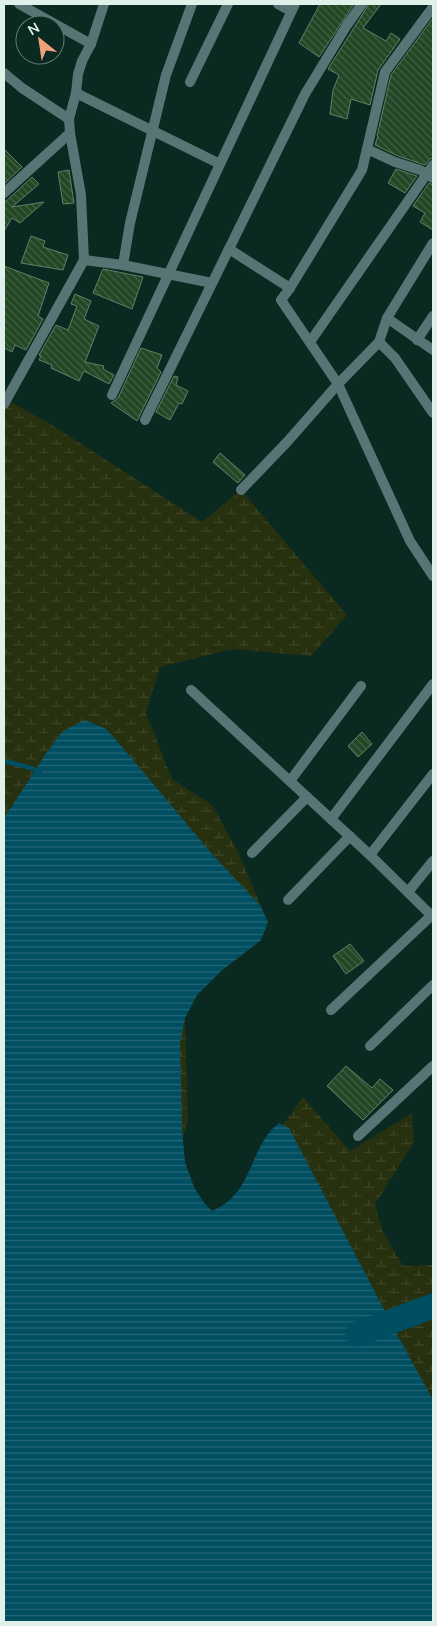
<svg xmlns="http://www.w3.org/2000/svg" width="437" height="1626" viewBox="0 0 437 1626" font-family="Mulish,sans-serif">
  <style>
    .wetland { fill: url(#wetland-marsh) }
    .water { fill: url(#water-rules) }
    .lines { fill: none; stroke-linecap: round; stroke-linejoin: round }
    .stream { stroke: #004e61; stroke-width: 4.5 }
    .river { stroke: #004e61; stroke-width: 25 }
    .building { fill: url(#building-back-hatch); stroke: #677d68 }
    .minor { stroke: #587474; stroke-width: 10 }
  </style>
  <defs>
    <pattern id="wetland-marsh" width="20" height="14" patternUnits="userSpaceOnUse" patternTransform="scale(1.25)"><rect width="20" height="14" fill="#28310f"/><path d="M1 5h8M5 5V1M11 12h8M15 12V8" fill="none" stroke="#3d4526"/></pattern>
    <pattern id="water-rules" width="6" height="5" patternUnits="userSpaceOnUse" patternTransform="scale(1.25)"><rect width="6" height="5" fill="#004e61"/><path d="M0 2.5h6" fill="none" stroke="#256878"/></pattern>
    <pattern id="building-back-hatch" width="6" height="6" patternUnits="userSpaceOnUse" patternTransform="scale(1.25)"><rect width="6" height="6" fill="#214725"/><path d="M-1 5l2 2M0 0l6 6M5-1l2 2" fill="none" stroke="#416245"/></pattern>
  </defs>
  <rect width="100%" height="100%" fill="#0a2920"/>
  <!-- wetland -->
  <path class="wetland" d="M4,398L52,425L202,522L241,490L347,615L311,656L233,649L160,667L146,713L172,779L212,805L237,850L268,922L261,940L221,971L197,995L185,1018L188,1122L152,1225L211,1211L225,1205L238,1192L252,1167L303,1097L350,1151L412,1113L414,1142L375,1204L382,1230L403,1266L433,1265V1622H4Z"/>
  <!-- water -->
  <path class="water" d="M85,720L106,729L118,742L212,854L260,905L268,922L261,940L221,971L197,995L185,1018L180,1043L182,1129L185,1162L194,1187L204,1203L212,1211C255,1193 248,1147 279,1123L289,1128L399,1338L433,1400V1622H4V818L47,752L63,731Z"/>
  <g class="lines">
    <!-- stream -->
    <path class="stream" d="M4,761L31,768L40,773"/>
    <!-- river -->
    <path class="river" d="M358,1334L433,1306"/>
  </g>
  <!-- building -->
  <g class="building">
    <path d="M320,4H354L319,57L299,43Z"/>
    <path d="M369,4H381L363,28L386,41L391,33L400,39L378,70L370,105L351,99L347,119L330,114L333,90L339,75L328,69Z"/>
    <path d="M433,18V158L430,159L425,165L398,156L375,145L378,136H377L391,75Z"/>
    <path d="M4,149L22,167L4,184Z"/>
    <path d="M396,169L417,176L405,193L388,183Z"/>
    <path d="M69,170L74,203L63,204L58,172Z"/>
    <path d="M32,177L39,184L12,207L44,202L20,223L12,218L4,231V203Z"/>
    <path d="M429,183L433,185V230L420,222L425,213L413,206Z"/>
    <path d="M31,236L45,241L43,247L68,255L63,270L21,263Z"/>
    <path d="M4,266L49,283L38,316L43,319L26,350L15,345L12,352L4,348Z"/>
    <path d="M103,269L143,277L132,309L93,293Z"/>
    <path d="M75,294L91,301L84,319L99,326L85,362L104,366L103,369L114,375L109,384L84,371L79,381L51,368L52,365L39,360L41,356L39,355L56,325L68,330L77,306L71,304Z"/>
    <path d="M141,348L162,355L157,368L161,372L137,421L111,403L118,398Z"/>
    <path d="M174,376L178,377L176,385L188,391L182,404L179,403L170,420L156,412Z"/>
    <path d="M220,453L245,475L238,483L213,462Z"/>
    <path d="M362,732L372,744L358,757L348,746Z"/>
    <path d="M350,944L364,961L346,974L333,956Z"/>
    <path d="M346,1066L372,1088L380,1079L393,1090L363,1120L327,1086Z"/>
  </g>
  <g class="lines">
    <!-- minor -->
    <g class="minor">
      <path d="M19,4L91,44"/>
      <path d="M278,4L291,11"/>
      <path d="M433,7L385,72L362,170L290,288L281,300L338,384L410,541L433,576"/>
      <path d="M4,73L22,88L69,119"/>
      <path d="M190,82L228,4"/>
      <path d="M76,93L220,164"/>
      <path d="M367,149L395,162L420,170L433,178"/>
      <path d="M4,193L70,133L69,119L76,93L78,74L82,61L91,44L104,4"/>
      <path d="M229,249L290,288"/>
      <path d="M84,260L123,265L212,283"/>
      <path d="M123,265L130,223L166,75L192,4"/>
      <path d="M387,318L433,350"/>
      <path d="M417,340L433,316"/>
      <path d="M310,342L433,165"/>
      <path d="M379,342L395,358L433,413"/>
      <path d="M112,395L295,4"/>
      <path d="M4,404L84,260L81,195L70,133"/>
      <path d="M145,420L305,94L347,25L362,4"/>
      <path d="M241,490L288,441L338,384L379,342L387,318L433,243"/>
      <path d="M191,690L370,855L433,917"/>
      <path d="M290,781L361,686"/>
      <path d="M331,819L433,684"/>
      <path d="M252,853L307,797"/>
      <path d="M370,855L433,774"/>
      <path d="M408,892L433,861"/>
      <path d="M288,900L350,836"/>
      <path d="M331,1010L432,915"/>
      <path d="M370,1046L433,985"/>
      <path d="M358,1136L433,1066"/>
    </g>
  </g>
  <!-- border -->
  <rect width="437" height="1626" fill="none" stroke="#e0f1ea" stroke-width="10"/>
  <!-- north arrow -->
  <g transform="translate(40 40) rotate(330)"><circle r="24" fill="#0a2920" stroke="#607971"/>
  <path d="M0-4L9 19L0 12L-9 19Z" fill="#f0a27a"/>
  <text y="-8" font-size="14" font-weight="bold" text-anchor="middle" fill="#e0f1ea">N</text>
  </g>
</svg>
